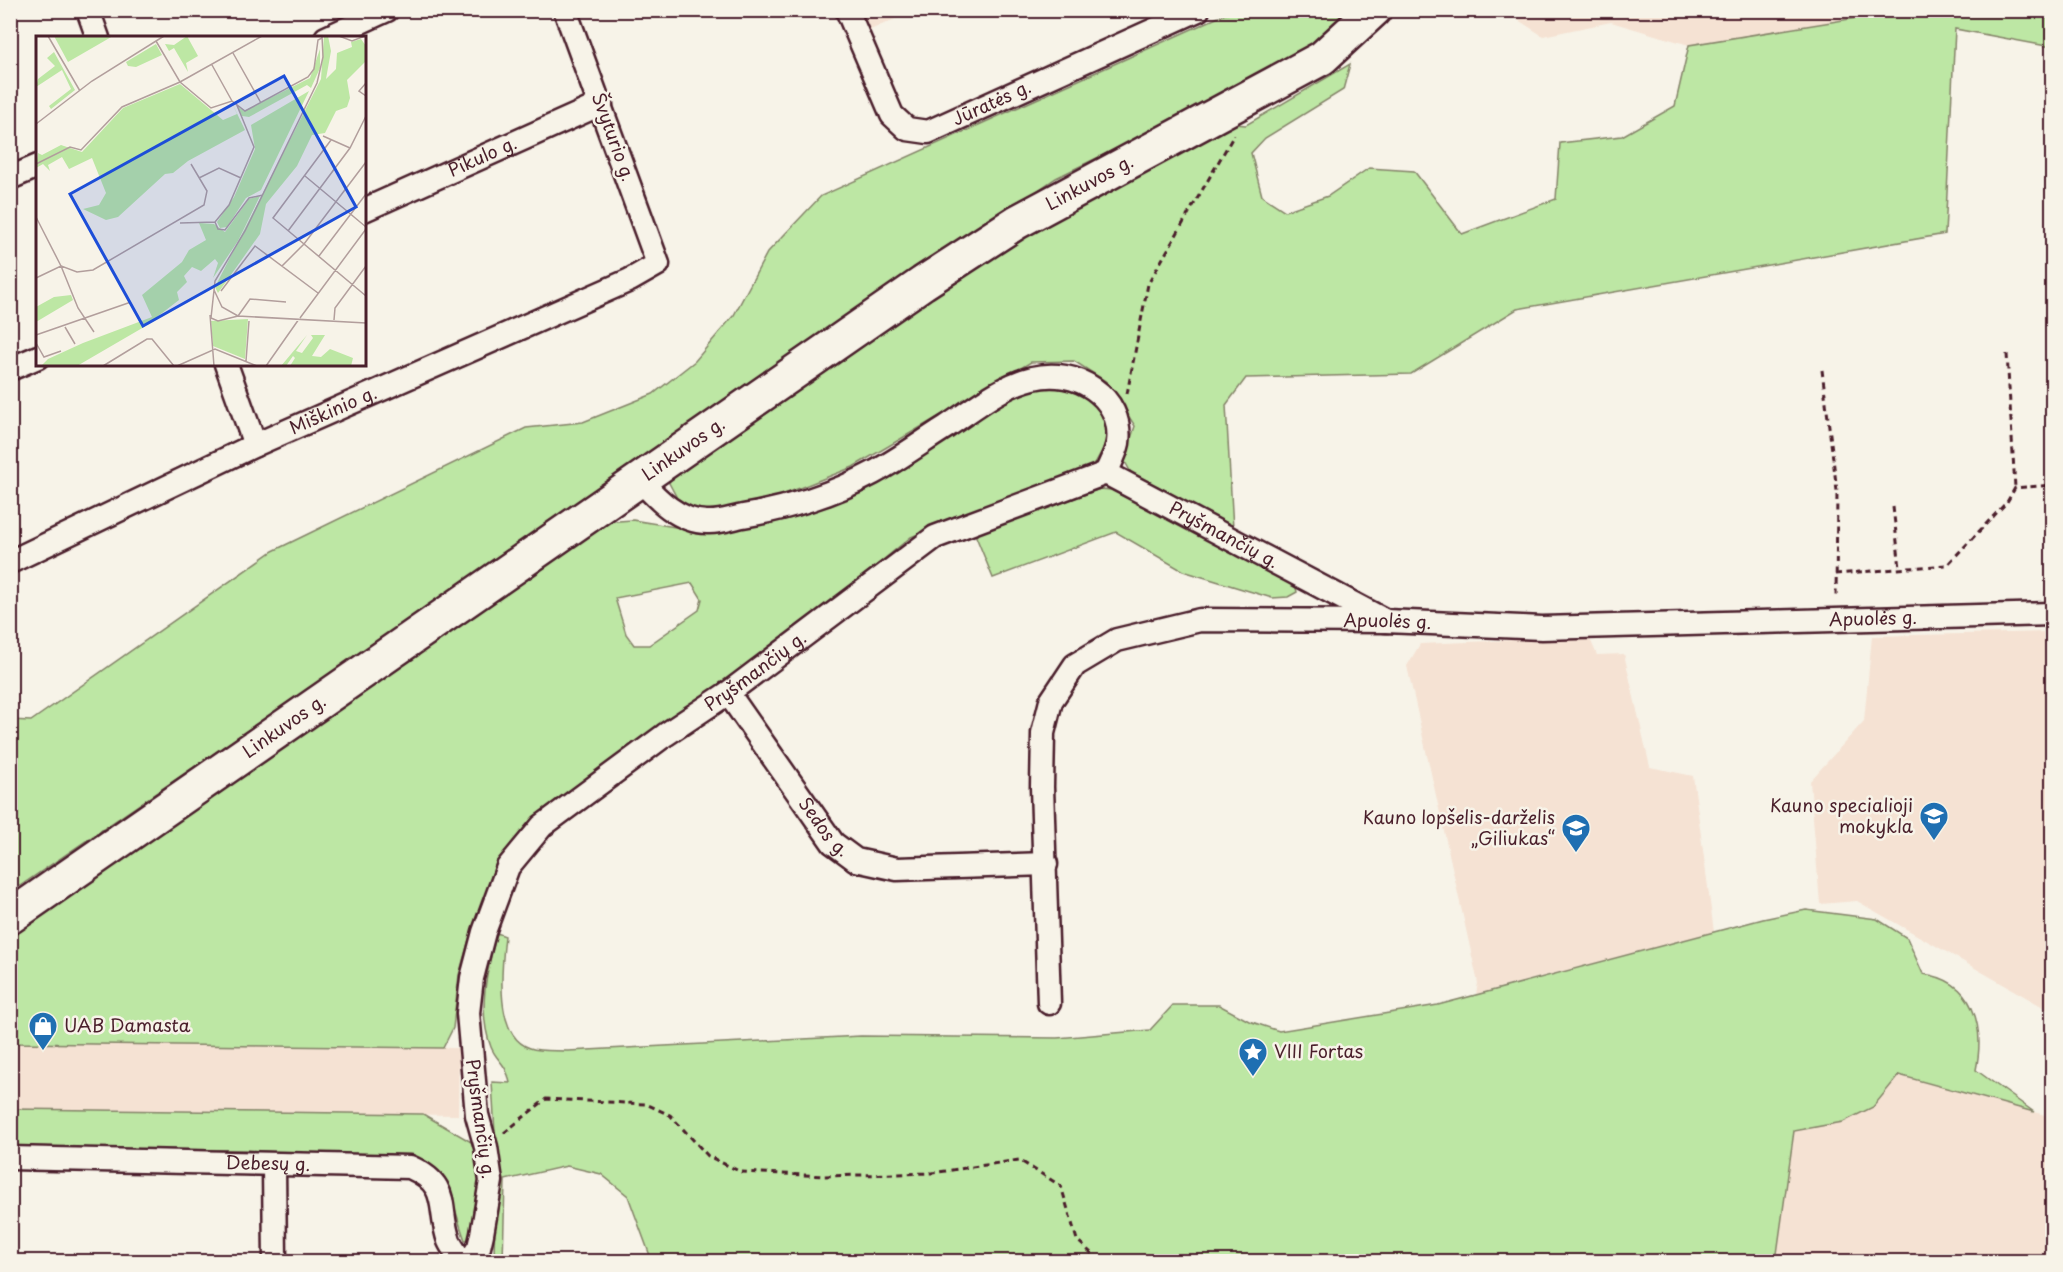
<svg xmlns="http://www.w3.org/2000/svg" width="2063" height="1272" font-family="'Playpen Sans',sans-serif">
	<rect width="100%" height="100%" fill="#f7f3e8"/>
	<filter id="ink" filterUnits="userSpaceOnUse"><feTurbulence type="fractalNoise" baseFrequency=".0167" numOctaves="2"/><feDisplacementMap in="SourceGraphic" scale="12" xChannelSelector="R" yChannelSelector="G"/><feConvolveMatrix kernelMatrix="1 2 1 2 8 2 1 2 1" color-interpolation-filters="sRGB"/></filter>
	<g filter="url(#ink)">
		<g fill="#f5e2d3">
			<path d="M860 11H913L868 31Z"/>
			<path d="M1504 11H1899L1689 45 1611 22 1543 36Z"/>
			<path d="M2052 632V1012L1857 901 1820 904 1810 781 1864 721 1872 636Z"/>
			<path d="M1541 639H1590L1597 655 1624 654 1650 767 1693 776 1714 932 1476 994 1478 983 1407 666 1420 644Z"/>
			<path d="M11 1043 459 1048 458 1115 11 1109Z"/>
			<path d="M1899 1075 2052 1117V1261L1776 1262 1794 1131 1843 1122Z"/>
		</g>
		<g fill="#bde7a4" stroke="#848368" stroke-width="1.5" fill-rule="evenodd">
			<path d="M1232 11H1353L1336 31 1285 66 1056 178 11 892 10 720 31 721 273 551 526 428 583 422 653 394 695 361 734 315 767 253 821 196Z"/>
			<path d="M1899 11H2052V47L1955 29 1945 234 1517 309 1411 374 1246 378 1226 405 1233 529 1134 478 1124 460 1135 426 1107 382 1074 361 1031 362 853 467 759 504 713 514 693 508 677 498 669 483 676 467 1016 235 1234 124 1246 125 1350 64 1343 90 1265 138 1251 153 1262 196 1285 211 1328 196 1369 168 1414 171 1462 234 1556 199 1560 143 1622 136 1675 106 1689 45Z"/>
			<path d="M1036 384C1074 388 1090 391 1109 426L1103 449 1094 465 911 537 861 578 679 715 509 851 487 891 470 936 459 975 453 1028 443 1048 11 1043V931L604 522 633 520 675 527 733 529 854 491ZM692 583 702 599 699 610 649 645H634L626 634 615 598Z"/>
			<path d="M1100 489 1111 490 1294 580 1297 592 1288 597 1272 598 1183 571 1116 532 993 578 975 534Z"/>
			<path d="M1806 910 1877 919 1907 938 1923 974C1974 980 1985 1027 1976 1070L2034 1112 1899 1075 1873 1107 1843 1122 1794 1131 1776 1261H652L628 1196 601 1174 567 1166 505 1180 503 1261H494L496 1151 492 1082 510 1083C506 1062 497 1062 491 1047 477 1011 487 969 497 933L505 936C502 965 493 1036 530 1048 541 1052 556 1050 568 1051L861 1036 1057 1038 1150 1030 1173 1005H1219L1249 1021 1279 1031 1438 1005 1763 919Z"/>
			<path d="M11 1109 423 1114 473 1143 481 1177 473 1234 470 1240H465C449 1198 457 1181 410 1161L249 1150 11 1148Z"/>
		</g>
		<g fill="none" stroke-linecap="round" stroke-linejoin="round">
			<g stroke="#4a1f2b" stroke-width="27">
				<g id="street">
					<path d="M88 10 98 38"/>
					<path id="s1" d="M847 10 892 115 907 129 928 132 1198 10"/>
					<path d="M326 38 387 10"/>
					<path d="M10 178 38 166"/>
					<path id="s2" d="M364 210 601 104"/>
					<path d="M226 364 255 445"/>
					<path d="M10 369 38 357"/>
					<path d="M640 480C657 499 679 522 707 522 719 523 732 518 743 516 786 509 834 494 873 473 898 460 922 442 946 427 972 410 1002 385 1033 378 1075 367 1124 396 1118 443 1116 453 1110 464 1106 473"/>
					<path id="s3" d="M10 562 255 445 630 280 658 264 565 10"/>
					<path id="s4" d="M728 693 833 843 856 860 897 869 1046 864"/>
					<path id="s5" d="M1049 1003 1042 787 1043 733 1051 701 1075 665 1117 640 1200 620 1386 621 1542 628 2052 614"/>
					<path id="s6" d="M10 1158 410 1167C452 1186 437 1207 449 1241 452 1248 458 1255 462 1262"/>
					<path d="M274 1166 275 1262"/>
					<path id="s7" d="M469 1262 479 1247 482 1234 491 1181 486 1147 477 1115 468 1013 472 978 484 932 508 867 542 826 665 735 728 693 935 537 1106 473 1386 621"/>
				</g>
			</g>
			<g stroke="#4a1f2b" stroke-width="38">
				<g id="primary">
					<path id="s8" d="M10 917 923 283 1017 222 1322 58 1374 10"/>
				</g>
			</g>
			<g stroke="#4a1f2b" stroke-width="3" stroke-dasharray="6 4.5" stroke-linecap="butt">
				<path d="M2007 354 2015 488"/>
				<path d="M1822 370 1837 491 1836 600"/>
				<path d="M1127 394 1148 284 1234 135"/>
				<path d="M1893 507 1900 568"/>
				<path d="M1835 574 1947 565 2007 502 2015 488 2052 485"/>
				<path d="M504 1133 546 1099 646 1104 670 1115 708 1156 741 1172 824 1176 932 1173 1019 1160 1061 1186 1077 1240 1101 1262"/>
			</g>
			<use href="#street" stroke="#f7f3e8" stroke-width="22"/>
			<use href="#primary" stroke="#f7f3e8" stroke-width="33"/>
		</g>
	</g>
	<defs>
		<g id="school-pin" transform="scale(1.5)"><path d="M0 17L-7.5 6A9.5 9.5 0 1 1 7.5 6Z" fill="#1f6fb2" stroke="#f7f3e8"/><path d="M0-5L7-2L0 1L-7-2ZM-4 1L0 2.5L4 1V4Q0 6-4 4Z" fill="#fff"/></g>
		<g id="shop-pin" transform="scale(1.5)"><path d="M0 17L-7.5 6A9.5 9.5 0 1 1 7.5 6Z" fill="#1f6fb2" stroke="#f7f3e8"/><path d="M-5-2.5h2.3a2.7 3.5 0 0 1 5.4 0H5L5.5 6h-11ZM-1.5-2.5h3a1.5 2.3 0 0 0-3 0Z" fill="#fff"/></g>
		<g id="sight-pin" transform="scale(1.5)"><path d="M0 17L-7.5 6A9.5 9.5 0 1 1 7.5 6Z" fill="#1f6fb2" stroke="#f7f3e8"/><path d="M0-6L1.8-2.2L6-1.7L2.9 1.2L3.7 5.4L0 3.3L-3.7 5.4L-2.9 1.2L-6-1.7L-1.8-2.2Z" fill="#fff"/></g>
	</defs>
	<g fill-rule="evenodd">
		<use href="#school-pin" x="1934" y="816"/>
		<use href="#school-pin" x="1576" y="828"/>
		<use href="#shop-pin" x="43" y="1026"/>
		<use href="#sight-pin" x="1253" y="1052"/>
	</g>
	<g text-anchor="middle" stroke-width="5" stroke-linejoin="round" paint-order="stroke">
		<g font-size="18" fill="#4a1f2b" stroke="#f7f3e8">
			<text dy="6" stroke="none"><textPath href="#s1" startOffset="226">Jūratės g.</textPath></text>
			<text transform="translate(613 137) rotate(70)" y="6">Švyturio g.</text>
			<text dy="6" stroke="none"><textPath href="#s2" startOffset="130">Pikulo g.</textPath></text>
			<text dy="6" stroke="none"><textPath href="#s8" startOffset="1306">Linkuvos g.</textPath></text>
			<text dy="6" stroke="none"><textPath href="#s3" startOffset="357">Miškinio g.</textPath></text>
			<text dy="6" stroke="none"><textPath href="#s8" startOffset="820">Linkuvos g.</textPath></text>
			<text dy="6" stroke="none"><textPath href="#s7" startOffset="1264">Pryšmančių g.</textPath></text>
			<text dy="6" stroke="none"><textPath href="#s5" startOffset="1154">Apuolės g.</textPath></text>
			<text dy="6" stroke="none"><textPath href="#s5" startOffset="668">Apuolės g.</textPath></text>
			<text dy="6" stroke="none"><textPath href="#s7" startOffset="724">Pryšmančių g.</textPath></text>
			<text dy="6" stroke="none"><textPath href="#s8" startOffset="334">Linkuvos g.</textPath></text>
			<text dy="6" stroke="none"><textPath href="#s4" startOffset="165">Sedos g.</textPath></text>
			<text transform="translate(480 1119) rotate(82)" y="6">Pryšmančių g.</text>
			<text dy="6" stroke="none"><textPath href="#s6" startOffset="258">Debesų g.</textPath></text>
		</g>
		<g font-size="18" fill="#4a1f2b" stroke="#f7f3e8" text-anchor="end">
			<text x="1913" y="812">Kauno specialioji<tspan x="1913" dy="21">mokykla</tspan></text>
			<text x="1555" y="824">Kauno lopšelis-darželis<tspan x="1555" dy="21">„Giliukas“</tspan></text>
			<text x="64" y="1032" text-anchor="start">UAB Damasta</text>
			<text x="1274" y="1058" text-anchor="start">VIII Fortas</text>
		</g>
	</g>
	<g transform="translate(36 36)">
		<rect width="330" height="330" fill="#f7f3e8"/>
		<path d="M18 0H77L32 26ZM151 0 162 20 150 27 152 36 138 12 133 15 129 8 138 9ZM288 0H292L295 15 290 43 300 33 301 17 316 11 315 6 325 3 330 10V25L311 44 314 62 311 71 300 75 289 97 276 99 261 130 230 168 224 198 182 257 179 251 285 43ZM120 8 126 19 100 31 92 30 90 26ZM284 13V32L275 52 271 49 213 81 206 80 201 70 208 75 274 42ZM18 16 39 54 15 73 13 70 35 53 26 34 0 51 2 43 19 30 11 22ZM144 48 187 84 201 78 196 67 209 94 152 125 137 137 129 138 82 181 70 184 47 173 63 169 70 157 56 122 33 133 26 121 12 129 14 135 7 128 0 132 2 117 6 119 25 109 46 116 87 72ZM273 55 225 154 210 162 191 191 184 192 181 186 198 161 219 113 215 89ZM224 160 202 205 177 242 182 227 179 223 165 235 156 231 148 240 151 246 141 256 143 264 108 291 41 330H5L12 323 47 307 116 281 106 259 146 226 153 214 170 204 163 187 178 188 189 196 213 163ZM35 259 37 264 0 286V271L18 261ZM212 283 209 323 177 310 175 285ZM271 299 260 315 266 317 277 302 275 299H289L276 320 285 321 294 313 317 322 315 330H254L259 322 257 320 250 330H245Z" fill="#bde7a4"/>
		<path fill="none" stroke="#b29e9c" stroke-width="1.5" d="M12 0 44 55M303 0 316 5 329 0M120 5 144 46 175 72 196 65 209 75 272 41 278 33 282 4 286 2M197 17 225 67M176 29 196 65M330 47 323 55 330 60M0 88 56 45 128 0M287 100 314 112M295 104 237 182 330 260M0 128 34 111 45 114 86 71 144 46 226 0M269 140 330 191M163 142 183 132 205 142M0 181 25 230 41 236 57 234 168 169 171 155 155 128M179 186 182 193 189 194 213 162 227 159M144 187 179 186 193 169 218 111 200 67M252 195 314 112 330 80M283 220 330 158M246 230 268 208 330 126M0 242 25 230 42 272 58 296M178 254 186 271 202 280 330 287M185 255 219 210 282 257M174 279 178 330M202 280 214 263 250 266M202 280 182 285 175 282 179 245 209 195 281 47 287 21 286 0M264 282 330 193M298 284 299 272 330 230M29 291 39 308M0 299 95 266M0 307 8 321 25 315M210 325 213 285M67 330 111 303H116L138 330M141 330 179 313 221 330M230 330 263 283"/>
		<path fill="#1d4ed8" fill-opacity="0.15" stroke="#1d4ed8" stroke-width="3" d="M248 40 320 171 107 290 34 158Z"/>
		<rect width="330" height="330" fill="none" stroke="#4a1f2b" stroke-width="3"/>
	</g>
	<rect width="2063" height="1272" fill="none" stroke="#f7f3e8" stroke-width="36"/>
	<rect x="18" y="18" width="2027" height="1236" fill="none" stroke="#4a1f2b" stroke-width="2" filter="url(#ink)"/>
</svg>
